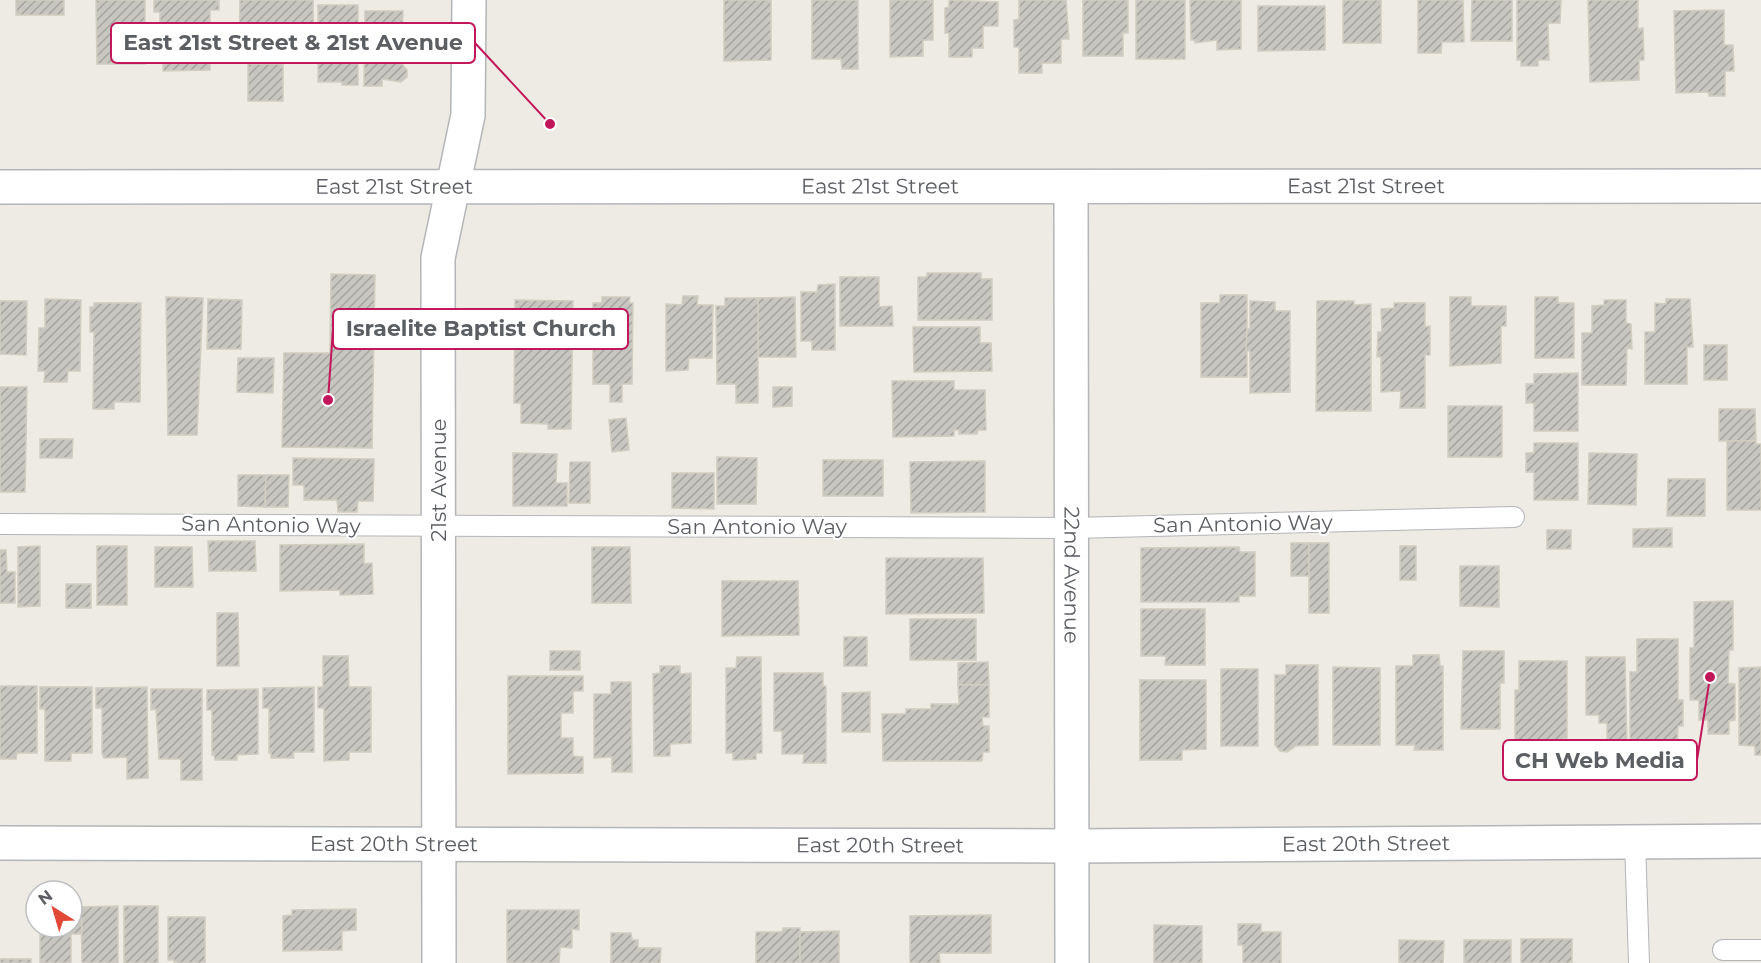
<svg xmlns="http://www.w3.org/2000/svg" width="1761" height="963" font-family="Montserrat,sans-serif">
	<defs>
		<pattern id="building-hatch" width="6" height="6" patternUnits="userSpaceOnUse" patternTransform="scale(1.5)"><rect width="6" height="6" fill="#c8c6c0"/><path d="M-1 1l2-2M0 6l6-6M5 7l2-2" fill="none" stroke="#a5a4a0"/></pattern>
	</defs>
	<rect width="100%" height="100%" fill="#edebe3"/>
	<g fill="url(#building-hatch)" stroke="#d1cdc1" stroke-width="1.5">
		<rect x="16" y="0" width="48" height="15"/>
		<path d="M96 0H145V64H97Z"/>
		<path d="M154 0H219V10H210V28H216L215 41H210V70L163 71V55H156V30H160V12H154Z"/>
		<path d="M240 0H313L314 49H239Z"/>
		<path d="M724 0H771V60L724 61Z"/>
		<path d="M812 0H858V69H842L841 59H812Z"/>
		<path d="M890 0H933V40H923V56L890 57Z"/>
		<path d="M949 0 998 2V26H983V48H972V57H949V33H945V8L949 7Z"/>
		<path d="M1019 0H1066L1069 39H1061V63H1042V73H1019V47H1014V20L1019 19Z"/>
		<path d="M1083 0H1128V33H1123V56H1083Z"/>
		<rect x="1136" y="0" width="49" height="59"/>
		<path d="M1190 0H1241V49L1217 50V40L1195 43V40H1191Z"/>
		<rect x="1343" y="0" width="38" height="43"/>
		<path d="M1418 0H1463L1464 42H1442L1441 53H1418Z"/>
		<path d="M1472 0H1512V41H1471Z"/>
		<path d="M1517 0H1561L1560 23H1548L1549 60H1538V66H1521V60H1517Z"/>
		<path d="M1588 0H1638V29L1643 28 1644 60H1639V80L1590 82Z"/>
		<path d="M318 5H358V85H342V82H318Z"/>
		<path d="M1258 6H1325V50L1258 51Z"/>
		<path d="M1724 10V45H1733L1734 71H1725V96H1709L1708 92 1676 93 1674 11Z"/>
		<path d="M365 11H403L402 36H407V62L402 64 407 70V77L401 82 382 79V86H364Z"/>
		<rect x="248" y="64" width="35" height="37"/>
		<path d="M927 273H981V279H992V320H918V277H927Z"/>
		<path d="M331 274 375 275 372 448 282 447 284 353H330Z"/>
		<path d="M840 277H879V307L892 306 893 326H840Z"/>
		<path d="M835 284V350H812V341H801V292H817L818 285Z"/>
		<path d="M1220 295H1247V377H1201V303H1220Z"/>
		<path d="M683 296H698L697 305H713L712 358H689L688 370 666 371V304L682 305Z"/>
		<path d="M166 297 203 298 197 435H168Z"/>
		<path d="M602 297H630L629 303H633L632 384H622V402H610V384H593V303H602Z"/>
		<path d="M795 297 796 357H758V298Z"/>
		<path d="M1450 297H1471V306H1506V326H1501V363L1450 366Z"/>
		<path d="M1535 297H1558V303H1574V358H1535Z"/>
		<path d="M725 298H758V403H736V384H717L716 306H725Z"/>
		<path d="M45 299 81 300 80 371H68L67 382H44L45 371H38L39 328H45Z"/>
		<path d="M208 299 242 300 241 349H207Z"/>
		<path d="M1666 299H1690L1693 347H1687V384H1645V332H1655V303L1666 304Z"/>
		<path d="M515 300 573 301 571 429H548V424L521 423V403H514Z"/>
		<path d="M1604 300H1626V323L1631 324 1632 349 1627 348 1626 385H1582V333H1592V306L1604 305Z"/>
		<path d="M0 301H27L26 355 0 354Z"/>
		<path d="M1250 301 1275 302V311H1290V392L1250 393V351H1246L1247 329H1250Z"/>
		<path d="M1317 301H1354V305L1371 304V411H1316Z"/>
		<path d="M94 303H141L140 402H114V409H93L94 332H90V307H94Z"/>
		<path d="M1394 303H1425V327L1430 326V355H1425V408H1400L1401 391 1381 392V357H1377L1378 332H1382L1381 309 1394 308Z"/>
		<path d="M913 327H980V343H991L992 371 914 372Z"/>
		<rect x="1704" y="345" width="23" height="35"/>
		<path d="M238 358H274L273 393 237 392Z"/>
		<path d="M1578 373V431H1534V403H1526V384H1534V374Z"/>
		<path d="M892 381H954V390H985L986 430H978L977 434H959V430H954V436L893 437Z"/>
		<path d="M0 387H27L25 492H0Z"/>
		<path d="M773 387H792V406L773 407Z"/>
		<rect x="1448" y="406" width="54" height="51"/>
		<path d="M1719 409H1755L1756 441H1719Z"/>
		<path d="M626 418 629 450 612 452 609 420Z"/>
		<path d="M40 439H73L72 458H40Z"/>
		<path d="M1727 441H1756V444H1761V510H1727Z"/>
		<path d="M1534 443H1578V500H1534V472H1526V453H1534Z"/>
		<path d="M513 453 557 454 556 483H567V506H513Z"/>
		<path d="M1589 453 1637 454 1636 505 1588 504Z"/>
		<path d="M717 457 757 458 756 504H717Z"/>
		<path d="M293 458 374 459 373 501H358L357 512H338L337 500H304V485H293Z"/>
		<rect x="823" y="460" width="60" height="36"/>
		<path d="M985 461V512L911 513 910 462Z"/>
		<path d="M570 462H590V503H569Z"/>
		<path d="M672 473H714V509L672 508Z"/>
		<path d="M238 475H266L265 507 238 506Z"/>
		<path d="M266 475H289L288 507H265Z"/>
		<path d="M1668 479H1705V516H1667Z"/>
		<path d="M1672 528V547H1633V529Z"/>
		<rect x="1547" y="530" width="24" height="19"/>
		<path d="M208 541H255L256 571H209Z"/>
		<rect x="1291" y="543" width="18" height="33"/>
		<rect x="1309" y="543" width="20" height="70"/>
		<path d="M364 544V564L372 563 373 594 340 595V590L280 591V545Z"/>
		<path d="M40 546V606L18 607V547Z"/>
		<rect x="97" y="546" width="30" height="59"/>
		<rect x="1400" y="546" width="16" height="34"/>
		<path d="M155 547H192L193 587H155Z"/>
		<path d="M592 547H630L631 603H592Z"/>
		<path d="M1239 547 1240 552H1255V596H1239V602H1141V548Z"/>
		<path d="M0 550H6L7 572H15V603H0Z"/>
		<path d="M886 558H983L984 613 886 614Z"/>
		<path d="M1460 566H1499V607L1460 606Z"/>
		<path d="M722 581H798L799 635 722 636Z"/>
		<rect x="66" y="584" width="25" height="24"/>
		<path d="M1733 601V650H1729L1728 683 1735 684V720L1729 721V734H1708V720H1699V700H1690V648H1694V602Z"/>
		<path d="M1141 609H1205V665H1165L1166 656H1141Z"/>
		<path d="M217 613H238L239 666H217Z"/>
		<rect x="910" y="619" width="66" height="41"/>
		<rect x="844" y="637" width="23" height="29"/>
		<path d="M1637 639H1678V700H1683V726H1678L1677 754H1656V747H1630V672H1637Z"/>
		<rect x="550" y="651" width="30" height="19"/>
		<path d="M1463 651H1504V683H1500V729H1461Z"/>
		<path d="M1413 655H1439L1440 666H1443V750H1414L1415 745H1396V666H1413Z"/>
		<path d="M323 656H348L349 687H371V752H349V760L324 761V708H318V687H323Z"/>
		<path d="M737 657H761L762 753H756V759L733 760V753H726V668H736Z"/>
		<path d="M1586 657H1625L1627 748H1607V723H1599V715H1586Z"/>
		<path d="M1519 661H1567V738L1563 739V758H1515V690H1519Z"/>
		<path d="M988 662 989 685H958V663Z"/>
		<path d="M1286 665H1318V745L1296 746 1287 752 1280 751 1275 745V675H1286Z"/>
		<path d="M660 666H680V674L691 673V743L670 744V756H654L653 674 660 673Z"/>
		<path d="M1333 667 1380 668V745H1333Z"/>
		<path d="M1761 667V755H1755V746L1739 745V668Z"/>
		<rect x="1221" y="669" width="37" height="77"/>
		<path d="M774 673H823V686H826V763H803L804 754H782V731H774Z"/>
		<path d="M508 676H583V691H573V713H561V738H573V756L583 757V773L508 774Z"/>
		<path d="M1140 680H1206V749L1182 750V760H1140Z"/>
		<path d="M611 682H631L632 772H612V757L594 758V694H611Z"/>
		<path d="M958 685H989V717H982L983 726H989V752H983L982 761H883L882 714H906V709H931V704H959Z"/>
		<path d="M0 686H37V753H17L16 759H0Z"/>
		<path d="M40 687H92V753H71V761H45V709H40Z"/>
		<path d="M147 687 148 778 127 779V757L104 758 102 753V708H96V688Z"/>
		<path d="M314 687V752H293L294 758H271V753H269V708H263V688Z"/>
		<path d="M151 689H202V780H181V759H159L156 709 151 710Z"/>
		<path d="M258 689V754L237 755V760H215L214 755H212V710H207V690Z"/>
		<path d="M870 692V732H842V693Z"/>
		<path d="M118 906V963H82L81 907Z"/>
		<rect x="124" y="906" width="34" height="57"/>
		<path d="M72 907H81L82 934H71V963H40V927H72Z"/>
		<path d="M356 909V930L342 931V950L283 951V916L292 915V910Z"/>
		<path d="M507 910H579V930L572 929V948L560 947 559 963H507Z"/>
		<path d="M991 915V953H939L940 963H910V916Z"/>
		<path d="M168 917H205V963H174V960H168Z"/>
		<path d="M1238 924H1261V932H1281V963H1243V945H1238Z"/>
		<path d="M1154 925 1202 926V963H1154Z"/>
		<path d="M783 928H800V963H756V932H782Z"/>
		<path d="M839 931V963H800V932Z"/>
		<path d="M611 933H631L632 940H638V948H661L660 963H611Z"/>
		<rect x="1521" y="939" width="51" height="24"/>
		<path d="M1399 940 1444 941 1443 963H1399Z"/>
		<rect x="1464" y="940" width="47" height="23"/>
		<rect x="0" y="959" width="31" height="4"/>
	</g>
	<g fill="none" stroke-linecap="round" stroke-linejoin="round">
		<g stroke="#b3b5b9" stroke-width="22">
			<g id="service">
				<path d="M0 524 1073 528 1514 517"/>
				<path d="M1635 841 1639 963"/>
				<path d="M1723 950H1761"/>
			</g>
		</g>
		<g stroke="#b3b5b9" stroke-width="36">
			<g id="minor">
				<path id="s1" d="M1071 187 1072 963"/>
				<path d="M439 963 438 258 468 115 469 0"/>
			</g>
		</g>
		<g stroke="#b3b5b9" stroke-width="36">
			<g id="tertiary">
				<path id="s2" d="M0 187 1761 186"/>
				<path id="s3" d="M0 843 1074 846 1761 841"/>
			</g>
		</g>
		<use href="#service" stroke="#fff" stroke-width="20"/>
		<use href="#minor" stroke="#fff" stroke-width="33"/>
		<use href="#tertiary" stroke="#fff" stroke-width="33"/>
	</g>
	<g text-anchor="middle" stroke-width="4.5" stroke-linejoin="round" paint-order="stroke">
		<g font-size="21" fill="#5b5e63" stroke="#fff">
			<text dy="7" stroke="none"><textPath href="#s2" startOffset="880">East 21st Street</textPath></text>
			<text dy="7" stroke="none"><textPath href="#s2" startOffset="394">East 21st Street</textPath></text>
			<text dy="7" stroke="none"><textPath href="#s2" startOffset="1366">East 21st Street</textPath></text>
			<text transform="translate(439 480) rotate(-90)" y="7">21st Avenue</text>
			<text transform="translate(1243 524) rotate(-1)" y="7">San Antonio Way</text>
			<text transform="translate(271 525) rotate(1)" y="7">San Antonio Way</text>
			<text x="757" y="534">San Antonio Way</text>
			<text dy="7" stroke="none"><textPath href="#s1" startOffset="388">22nd Avenue</textPath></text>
			<text dy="7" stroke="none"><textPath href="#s3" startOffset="1366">East 20th Street</textPath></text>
			<text dy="7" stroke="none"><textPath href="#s3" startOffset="394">East 20th Street</textPath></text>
			<text dy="7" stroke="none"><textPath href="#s3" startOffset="880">East 20th Street</textPath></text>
		</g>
	</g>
	<path fill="none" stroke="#c2185b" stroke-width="2" d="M550 124L475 43M328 400L333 329M1710 677L1697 760"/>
	<g fill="#c2185b" stroke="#fff" stroke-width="2">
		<circle cx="550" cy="124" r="6"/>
		<circle cx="328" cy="400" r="6"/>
		<circle cx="1710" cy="677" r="6"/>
	</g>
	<g fill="#fff" stroke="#c2185b" stroke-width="2">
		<rect x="111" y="23" width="364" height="40" rx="6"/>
		<rect x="333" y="309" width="295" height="40" rx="6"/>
		<rect x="1503" y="740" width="194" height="40" rx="6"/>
	</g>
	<g font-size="22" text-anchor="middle" font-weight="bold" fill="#5b5e63">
		<text x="293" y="50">East 21st Street &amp; 21st Avenue</text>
		<text x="481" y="336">Israelite Baptist Church</text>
		<text x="1600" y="768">CH Web Media</text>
	</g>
	<g transform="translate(54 909) rotate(323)"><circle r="28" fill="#ffffff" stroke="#bdbfc1" stroke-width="1.5"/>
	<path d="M0-4.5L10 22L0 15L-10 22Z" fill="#e14835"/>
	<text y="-9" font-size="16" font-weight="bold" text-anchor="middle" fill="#5b5e63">N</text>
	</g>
</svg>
